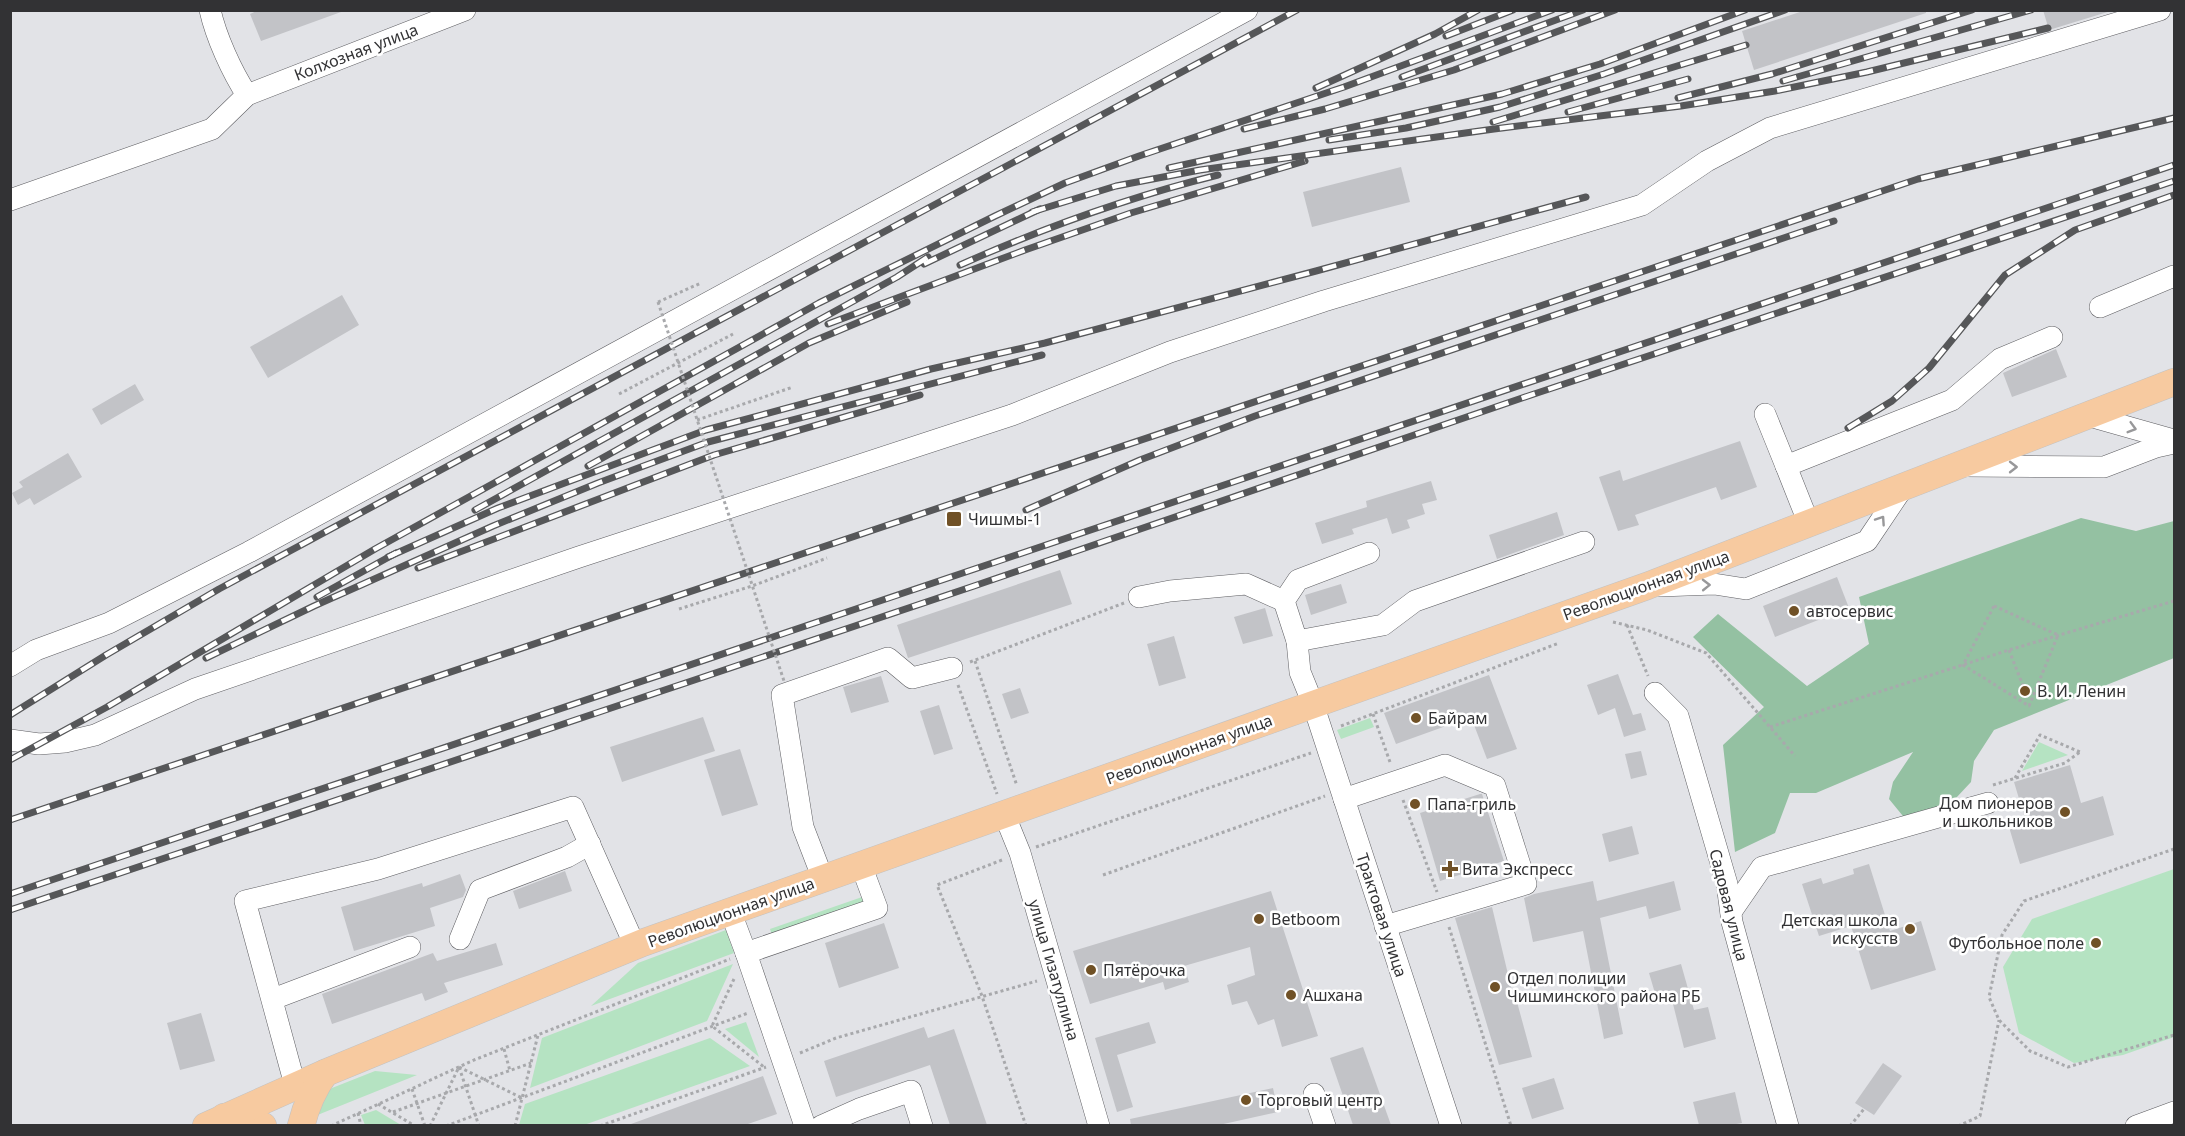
<svg xmlns="http://www.w3.org/2000/svg" width="2185" height="1136" font-family="'Noto Sans',sans-serif">
	<rect width="100%" height="100%" fill="#e2e3e7"/>
	<g fill="#b5e3c2">
		<path d="M1370 718 1374 727 1341 739 1337 730Z"/>
		<path d="M2039 742 2068 755 2022 771Z"/>
		<path d="M2174 869V1037L2123 1055 2074 1063 2019 1033 2003 967 2032 919Z"/>
		<path d="M865 896 868 905 773 938 770 929Z"/>
		<path d="M726 930 734 953 591 1006 638 963Z"/>
		<path d="M733 964 707 1021 530 1088 542 1038Z"/>
		<path d="M746 1022 759 1057 725 1029Z"/>
		<path d="M710 1038 750 1066 584 1125H519L525 1104Z"/>
		<path d="M375 1071 417 1075 315 1116 318 1101 332 1088Z"/>
		<path d="M376 1110 401 1125H365L361 1115Z"/>
	</g>
	<path fill="#94c1a2" d="M2081 518 2136 531 2174 521V658L1994 730 1974 761 1971 782 1956 798 1934 814 1907 821 1889 799 1893 782 1913 752 1816 793H1790L1775 833 1735 852 1723 745 1764 707 1693 637 1718 614 1807 686 1869 644 1859 597Z"/>
	<g fill="#c2c3c7">
		<path d="M259 10H341V12L261 41 250 14Z"/>
		<path d="M1806 10H1926V13L1754 70 1742 31Z"/>
		<path d="M2043 10H2114L2049 30Z"/>
		<path d="M1401 167 1410 202 1312 227 1303 192Z"/>
		<path d="M342 295 359 325 268 378 250 347Z"/>
		<path d="M2056 349 2067 377 2012 397 2003 373Z"/>
		<path d="M135 384 144 400 101 425 92 409Z"/>
		<path d="M1740 441 1757 487 1721 500 1716 487 1635 515 1639 525 1618 531 1599 477 1620 470 1623 481Z"/>
		<path d="M68 453 82 477 34 505 30 498 18 505 12 493 23 487 19 482Z"/>
		<path d="M1431 481 1437 500 1422 504 1425 514 1407 520 1410 528 1392 534 1387 518 1352 529 1354 534 1322 544 1315 523 1367 507 1366 501Z"/>
		<path d="M1557 512 1564 535 1497 559 1489 535Z"/>
		<path d="M1060 570 1072 604 908 658 897 625Z"/>
		<path d="M1837 577 1849 608 1775 637 1763 606Z"/>
		<path d="M1341 584 1347 603 1311 615 1305 595Z"/>
		<path d="M1265 608 1273 636 1243 644 1234 617Z"/>
		<path d="M1174 636 1186 678 1159 686 1147 644Z"/>
		<path d="M1618 674 1633 715 1641 713 1646 730 1624 737 1615 708 1598 715 1587 685Z"/>
		<path d="M1489 675 1517 749 1487 759 1471 717 1396 744 1384 713Z"/>
		<path d="M881 676 889 702 851 713 843 687Z"/>
		<path d="M1020 688 1029 713 1011 719 1002 694Z"/>
		<path d="M939 705 953 749 934 755 920 711Z"/>
		<path d="M703 717 715 751 622 782 610 747Z"/>
		<path d="M740 749 758 805 722 816 704 760Z"/>
		<path d="M1641 751 1647 775 1631 779 1625 754Z"/>
		<path d="M2070 765 2081 803 2103 796 2114 835 2020 864 2009 827 2026 822 2014 782Z"/>
		<path d="M1480 794H1482L1504 861 1440 881 1420 813Z"/>
		<path d="M1632 826 1639 854 1609 862 1602 834Z"/>
		<path d="M1869 864 1890 931 1921 921 1936 970 1871 990 1851 926 1819 936 1802 884 1821 878 1823 884 1854 874 1853 869Z"/>
		<path d="M565 871 572 891 519 909 513 891Z"/>
		<path d="M460 874 466 890 463 897 430 908 435 926 354 951 341 907 422 883 423 887Z"/>
		<path d="M1593 881 1597 901 1674 881 1681 910 1649 919 1646 906 1600 918 1623 1034 1604 1039 1583 931 1533 942 1524 898 1534 894Z"/>
		<path d="M1271 891 1318 1036 1282 1047 1274 1019 1258 1025 1247 1001 1232 1005 1227 985 1255 975 1250 947 1184 966 1189 982 1165 990 1163 982 1090 1004 1073 951Z"/>
		<path d="M1492 907 1512 991H1514L1532 1057 1499 1065 1455 918Z"/>
		<path d="M884 923 899 968 839 988 825 943Z"/>
		<path d="M496 943 503 965 444 983 448 992 425 1001 422 993 332 1024 322 994 433 953 437 961Z"/>
		<path d="M1681 964 1694 1010 1708 1007 1716 1039 1684 1048 1671 996 1657 1000 1649 973Z"/>
		<path d="M201 1013 215 1061 180 1070 167 1023Z"/>
		<path d="M1149 1022 1156 1043 1117 1055 1133 1107 1117 1112 1095 1038Z"/>
		<path d="M924 1027 928 1038 954 1029 987 1125H950L930 1065 836 1097 824 1061Z"/>
		<path d="M1363 1047 1391 1125H1353L1330 1058Z"/>
		<path d="M1883 1063 1902 1076 1874 1115 1855 1103Z"/>
		<path d="M763 1076 777 1114 745 1125H632L631 1124Z"/>
		<path d="M1554 1078 1564 1109 1532 1119 1522 1088Z"/>
		<path d="M1273 1088 1278 1112 1219 1125H1131L1130 1119Z"/>
		<path d="M1735 1092 1742 1123 1731 1125H1699L1693 1102Z"/>
	</g>
	<g fill="none" stroke-linecap="round" stroke-linejoin="round">
		<g stroke="#5e5e62" stroke-width="22">
			<g id="minor">
				<path d="M210 10C216 37 232 72 247 95"/>
				<path d="M10 200 212 129 247 95 465 10"/>
				<path d="M2100 307 2174 276V278"/>
				<path d="M1765 414 1786 466"/>
				<path d="M2089 416 2174 440"/>
				<path d="M1965 466 2104 467 2156 447 2174 443"/>
				<path d="M1809 524 1786 466 1952 400 2000 359 2052 337"/>
				<path d="M1369 553 1298 580 1284 601 1297 641 1300 672 1313 704 1451 1126"/>
				<path d="M1660 586 1714 584 1746 589 1867 541 1904 486"/>
				<path d="M1139 597 1170 591 1246 584 1284 601"/>
				<path d="M1297 641 1383 625 1415 601 1584 542"/>
				<path d="M10 666 36 650 109 623 249 552 1247 10"/>
				<path d="M1655 693 1678 716 1727 884 1732 922 1788 1126"/>
				<path d="M10 740 39 744 65 742 95 735 195 689 579 557 1012 415 1170 352 1324 301 1642 205 1707 161 1770 128 2160 10"/>
				<path d="M1344 799 1445 765 1495 786 1526 884 1385 926"/>
				<path d="M1005 816 1020 853 1099 1126"/>
				<path d="M823 879 803 827 782 695 888 658 912 678 952 668"/>
				<path d="M1731 912 1762 867 1988 803"/>
				<path d="M731 913 746 953 877 908 861 865"/>
				<path d="M460 939 480 890 567 857 590 844"/>
				<path d="M746 953 805 1126"/>
				<path d="M273 999 410 947"/>
				<path d="M295 1085 245 901 378 869 573 807 635 946"/>
				<path d="M1314 1094 1325 1126"/>
				<path d="M821 1126 859 1109 911 1091 922 1126"/>
				<path d="M2136 1126 2174 1112"/>
			</g>
		</g>
		<g stroke="#c2c2c2" stroke-width="28">
			<g id="major">
				<path d="M224 1117 263 1126"/>
				<path d="M206 1126 325 1073 642 943 1647 586 2174 382"/>
				<path d="M301 1126C306 1106 313 1089 325 1073"/>
			</g>
		</g>
		<g stroke="#a8a9ac" stroke-width="3" stroke-dasharray="3 3" stroke-linecap="butt">
			<path d="M658 302 701 283"/>
			<path d="M619 394 733 334"/>
			<path d="M697 420 793 387"/>
			<path d="M1994 606 2058 635 2029 706 1963 665Z"/>
			<path d="M679 609 752 586 827 558"/>
			<path d="M1613 622 1647 630 1706 653 1795 756"/>
			<path d="M1627 625 1648 676"/>
			<path d="M2009 650 2025 691"/>
			<path d="M975 661 1017 786"/>
			<path d="M970 662 1124 603"/>
			<path d="M958 685 997 794"/>
			<path d="M1373 714 1391 765"/>
			<path d="M1341 726 1559 643"/>
			<path d="M1770 727 2009 650 2174 601"/>
			<path d="M2015 778 2040 735 2080 752"/>
			<path d="M1993 785 2065 763 2080 752"/>
			<path d="M1403 800 1437 892"/>
			<path d="M1036 847 1311 753"/>
			<path d="M2174 849 2024 901 2002 935 1989 997 1999 1020 2030 1051 2068 1067 2174 1035"/>
			<path d="M1002 860 937 885 982 996 1026 1126"/>
			<path d="M1103 875 1325 796"/>
			<path d="M1449 927 1511 1126"/>
			<path d="M734 979 712 1026 764 1067"/>
			<path d="M504 1049 510 1071"/>
			<path d="M800 1053 836 1038 1037 981"/>
			<path d="M459 1067 522 1098"/>
			<path d="M412 1089 425 1126"/>
			<path d="M378 1104 415 1126"/>
			<path d="M393 1112 531 1063"/>
			<path d="M358 1113 361 1126"/>
			<path d="M331 1126 474 1060 730 959"/>
			<path d="M430 1126 459 1067 479 1126"/>
			<path d="M446 1126 748 1013"/>
			<path d="M515 1126 538 1035"/>
			<path d="M600 1126 766 1067"/>
			<path d="M1850 1126 1864 1109"/>
			<path d="M1958 1126 1980 1116 1999 1020"/>
		</g>
		<use href="#minor" stroke="#fff" stroke-width="21"/>
		<use href="#major" stroke="#f7caa0" stroke-width="27"/>
		<g stroke="#565759" stroke-width="7">
			<g id="rail">
				<path d="M1446 36 1513 10"/>
				<path d="M1402 77 1583 10"/>
				<path d="M1783 81 2031 10"/>
				<path d="M1316 88 1435 34 1478 10"/>
				<path d="M1678 98 1772 74 1972 10"/>
				<path d="M1568 112 1688 79"/>
				<path d="M1493 122 1746 45"/>
				<path d="M1244 129 1325 109 1454 70 1615 10"/>
				<path d="M1329 140 1406 128 1500 107 1604 74 1785 10"/>
				<path d="M1169 168 1502 94 1600 64 1745 10"/>
				<path d="M1032 212 1116 186 1200 170 1494 129 1681 106 1775 91 1867 72 2048 28"/>
				<path d="M924 264 1040 209"/>
				<path d="M960 265C1043 228 1129 197 1218 175"/>
				<path d="M828 324 1025 250 1131 213 1305 161"/>
				<path d="M1848 428 1892 401 1929 368 2005 275 2075 230 2174 195"/>
				<path d="M588 466 809 343 907 302"/>
				<path d="M475 510 897 277 928 257"/>
				<path d="M1026 510 1140 460 1255 416 1834 221"/>
				<path d="M388 557 498 508 706 430 931 369 1045 343 1316 271 1586 197"/>
				<path d="M418 568 714 455 920 395"/>
				<path d="M317 597 396 553"/>
				<path d="M206 658 314 606 493 526 598 483 708 442 1042 355"/>
				<path d="M10 715 106 655 219 589 1297 10"/>
				<path d="M10 760 107 707 375 549 819 303 995 216 1065 183 1139 156 1344 87 1552 10"/>
				<path d="M10 820 1918 179 2174 118"/>
				<path d="M10 894 2174 165"/>
				<path d="M10 910 974 586 1525 397 2174 181"/>
			</g>
		</g>
		<use href="#rail" stroke="#fff" stroke-width="4.5" stroke-dasharray="14" stroke-linecap="butt"/>
		<path stroke="#a8a9ac" stroke-width="3" stroke-dasharray="3 3" stroke-linecap="butt" d="M658 302 784 681"/>
	</g>
	<defs><path id="oneway-chevron" d="M-2-3.5L2.5 0L-2 3.5" fill="none" stroke-width="1.6" stroke-linecap="round" stroke-linejoin="round" transform="scale(1.5)"/></defs>
	<g stroke="#98989a">
		<use href="#oneway-chevron" transform="translate(2132 428) rotate(16)"/>
		<use href="#oneway-chevron" transform="translate(2013 467)"/>
		<use href="#oneway-chevron" transform="translate(1881 520) rotate(-56)"/>
		<use href="#oneway-chevron" transform="translate(1706 585) rotate(-1)"/>
	</g>
	<g fill="#705126" stroke="#fff" stroke-width="2">
		<rect x="946" y="511" width="16" height="16" rx="3"/>
		<circle cx="1794" cy="611" r="6"/>
		<circle cx="2025" cy="691" r="6"/>
		<circle cx="1416" cy="718" r="6"/>
		<circle cx="1415" cy="804" r="6"/>
		<circle cx="2065" cy="812" r="6"/>
		<path d="M1447 860h6v6h6v6h-6v6h-6v-6h-6v-6h6z"/>
		<circle cx="1259" cy="919" r="6"/>
		<circle cx="1910" cy="929" r="6"/>
		<circle cx="2096" cy="943" r="6"/>
		<circle cx="1091" cy="970" r="6"/>
		<circle cx="1495" cy="987" r="6"/>
		<circle cx="1291" cy="995" r="6"/>
		<circle cx="1246" cy="1100" r="6"/>
	</g>
	<g text-anchor="middle" stroke-width="5" stroke-linejoin="round" paint-order="stroke">
		<g font-size="16" fill="#323234" stroke="#fff">
			<text transform="translate(356 52) rotate(-21)" y="6">Колхозная улица</text>
			<text transform="translate(1646 585) rotate(-20)" y="6">Революционная улица</text>
			<text transform="translate(1189 749) rotate(-20)" y="6">Революционная улица</text>
			<text transform="translate(1729 905) rotate(76)" y="6">Садовая улица</text>
			<text transform="translate(731 912) rotate(-20)" y="6">Революционная улица</text>
			<text transform="translate(1382 915) rotate(72)" y="6">Трактовая улица</text>
			<text transform="translate(1054 970) rotate(74)" y="6">улица Гизатуллина</text>
		</g>
		<g font-size="16" fill="#323234" stroke="#fff" text-anchor="start">
			<text x="968" y="525">Чишмы-1</text>
			<text x="1806" y="617">автосервис</text>
			<text x="2037" y="697">В. И. Ленин</text>
			<text x="1428" y="724">Байрам</text>
			<text x="2053" y="809" text-anchor="end">Дом пионеров<tspan x="2053" dy="18">и школьников</tspan></text>
			<text x="1427" y="810">Папа-гриль</text>
			<text x="1462" y="875">Вита Экспресс</text>
			<text x="1271" y="925">Betboom</text>
			<text x="1898" y="926" text-anchor="end">Детская школа<tspan x="1898" dy="18">искусств</tspan></text>
			<text x="2084" y="949" text-anchor="end">Футбольное поле</text>
			<text x="1103" y="976">Пятёрочка</text>
			<text x="1507" y="984">Отдел полиции<tspan x="1507" dy="18">Чишминского района РБ</tspan></text>
			<text x="1303" y="1001">Ашхана</text>
			<text x="1258" y="1106">Торговый центр</text>
		</g>
	</g>
	<rect width="2185" height="1136" fill="none" stroke="#323234" stroke-width="24"/>
</svg>
